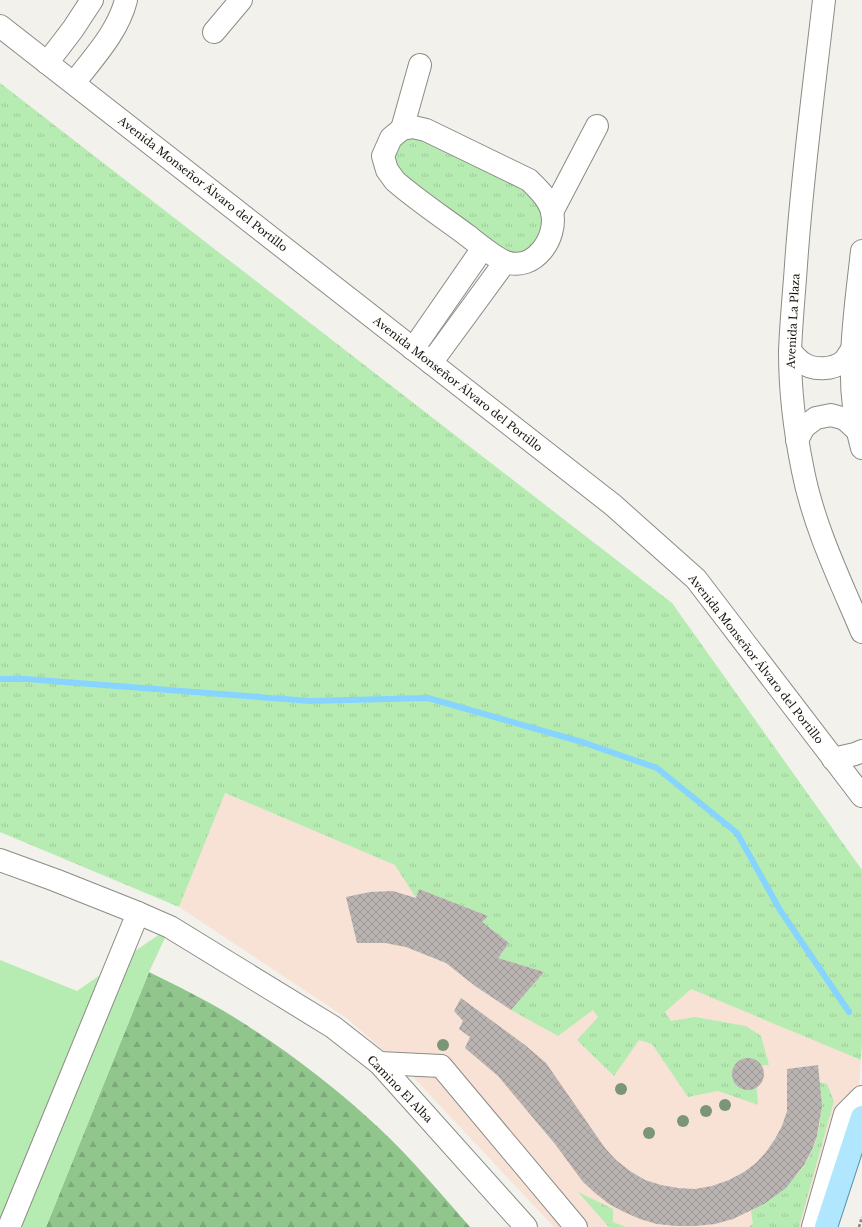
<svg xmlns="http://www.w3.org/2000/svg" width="862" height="1227" font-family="'Libre Baskerville',serif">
	<defs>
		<pattern id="grass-tufts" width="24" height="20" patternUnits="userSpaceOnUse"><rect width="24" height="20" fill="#b6ecb2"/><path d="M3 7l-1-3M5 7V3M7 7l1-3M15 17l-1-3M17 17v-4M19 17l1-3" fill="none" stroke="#9cca98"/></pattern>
		<pattern id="forest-firs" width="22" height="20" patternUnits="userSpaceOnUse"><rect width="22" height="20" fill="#90c58c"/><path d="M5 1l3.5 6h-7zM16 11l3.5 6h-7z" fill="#7ba878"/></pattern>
		<pattern id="building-cross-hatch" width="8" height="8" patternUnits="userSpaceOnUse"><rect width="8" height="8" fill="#b9b3b1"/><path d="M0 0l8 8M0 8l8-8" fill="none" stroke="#9e9997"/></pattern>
	</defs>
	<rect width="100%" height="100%" fill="#f2f1eb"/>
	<path fill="#f8e2d5" d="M224 793 861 1060 856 1121 822 1227H554L415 1079 348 1019 179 907Z"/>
	<g fill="url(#grass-tufts)">
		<path d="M0 83 672 603 862 870V1042L861 1060 691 989 665 1012 671 1021 695 1017 746 1026 761 1036 769 1065 755 1066 758 1105 718 1091 688 1097 652 1044 639 1040 614 1076 577 1040 598 1017 593 1010 558 1036 511 1010 544 972 498 958 509 943 482 922 488 916 419 889 416 898 395 865 225 793 179 907 0 832Z"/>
		<path d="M403 134H420L533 196 544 219 541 237 529 253 508 252 401 174 390 155Z"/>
		<path d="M819 1082 827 1084 834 1101 799 1227H749L753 1224 751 1211C804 1181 828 1144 819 1082Z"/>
		<path d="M578 1192 613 1209V1222L626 1227H609Z"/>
	</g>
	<path fill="url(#forest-firs)" d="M149 972C177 986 206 1000 232 1016 285 1049 335 1087 380 1129 412 1159 441 1194 470 1227H46Z"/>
	<path fill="#b6ecb2" d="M170 927 149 972 46 1227H0V960L77 991Z"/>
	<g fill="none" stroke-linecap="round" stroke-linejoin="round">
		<path stroke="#86d4ff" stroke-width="6" d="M0 679H26L310 701 428 698 582 742 657 768 737 833 780 910 849 1012"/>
	</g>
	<g fill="url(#building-cross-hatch)">
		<path d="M419 889 488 916 482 922 509 943 498 958 544 972 511 1010 475 986 446 963 406 947 385 943H357L346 897 370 892 393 891 416 898Z"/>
		<path d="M461 998 525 1045 546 1063 605 1148 616 1160 630 1171 645 1180 661 1185 678 1188 695 1189 712 1186 729 1180 744 1172 756 1163 766 1152 775 1139 782 1126 787 1111V1069L818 1065 822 1106 817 1136 812 1150 804 1165 786 1188 764 1204 733 1219 715 1224 695 1226H676L657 1224 640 1219 624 1212 609 1204 595 1193 583 1182 555 1144 498 1076 465 1048 470 1037 459 1029 463 1021 454 1011Z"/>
		<circle cx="748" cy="1074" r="16"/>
	</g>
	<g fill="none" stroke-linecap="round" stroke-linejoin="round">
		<g stroke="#8c8b86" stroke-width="24">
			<g id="minor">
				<path d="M824 0C814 88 802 176 796 265 794 294 791 323 790 352 790 392 795 432 803 471 814 527 840 580 862 632"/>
				<path d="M0 26 613 505 696 579 862 796"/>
				<path d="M214 32 241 0"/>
				<path d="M47 63 73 29 92 0"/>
				<path d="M74 83C93 58 118 32 126 0"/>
				<path d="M413 127 426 130 529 180C538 189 549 199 552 212 558 238 534 272 506 262 495 258 477 243 468 236 444 218 418 201 395 181L387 170 383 156 391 138 402 129Z"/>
				<path d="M402 129 420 65"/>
				<path d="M552 212 597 126"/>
				<path d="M862 251C855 316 843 383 862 448"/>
				<path d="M413 349 483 248"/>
				<path d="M790 351C794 355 797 359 801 362 813 371 833 370 844 361 847 358 849 353 852 350"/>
				<path d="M431 363 505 262"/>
				<path d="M797 440 804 427 816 418 831 415 845 419 856 429"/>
				<path d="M833 759 855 754 862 751"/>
				<path d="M0 860 55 880 138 913 170 927 333 1027 379 1063 526 1227"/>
				<path d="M379 1063 441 1066 576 1227"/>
				<path d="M9 1227 138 913"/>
				<path d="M813 1227 845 1114 862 1097"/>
			</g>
		</g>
		<g stroke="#5793ab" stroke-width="24">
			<path id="major" d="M826 1227 862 1117"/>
		</g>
		<path stroke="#868682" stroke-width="2.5" stroke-dasharray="3 2" stroke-linecap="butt" d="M859 1227 862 1217"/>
		<use href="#minor" stroke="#fff" stroke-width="22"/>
		<use href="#major" stroke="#b0e7fe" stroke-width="22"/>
	</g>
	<g fill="#7a9676">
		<circle cx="443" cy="1045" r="6"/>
		<circle cx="621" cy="1089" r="6"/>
		<circle cx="725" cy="1105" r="6"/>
		<circle cx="706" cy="1111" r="6"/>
		<circle cx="683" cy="1121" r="6"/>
		<circle cx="649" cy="1133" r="6"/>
	</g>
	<g text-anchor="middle" stroke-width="3.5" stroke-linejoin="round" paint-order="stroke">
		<g font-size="11" fill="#151513" stroke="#fffefb">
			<text transform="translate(203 184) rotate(38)" y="4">Avenida Monseñor Álvaro del Portillo</text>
			<text transform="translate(793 321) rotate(-87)" y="4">Avenida La Plaza</text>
			<text transform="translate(458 384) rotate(38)" y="4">Avenida Monseñor Álvaro del Portillo</text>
			<text transform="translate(756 659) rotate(52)" y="4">Avenida Monseñor Álvaro del Portillo</text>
			<text transform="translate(400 1089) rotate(46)" y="4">Camino El Alba</text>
		</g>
	</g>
</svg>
